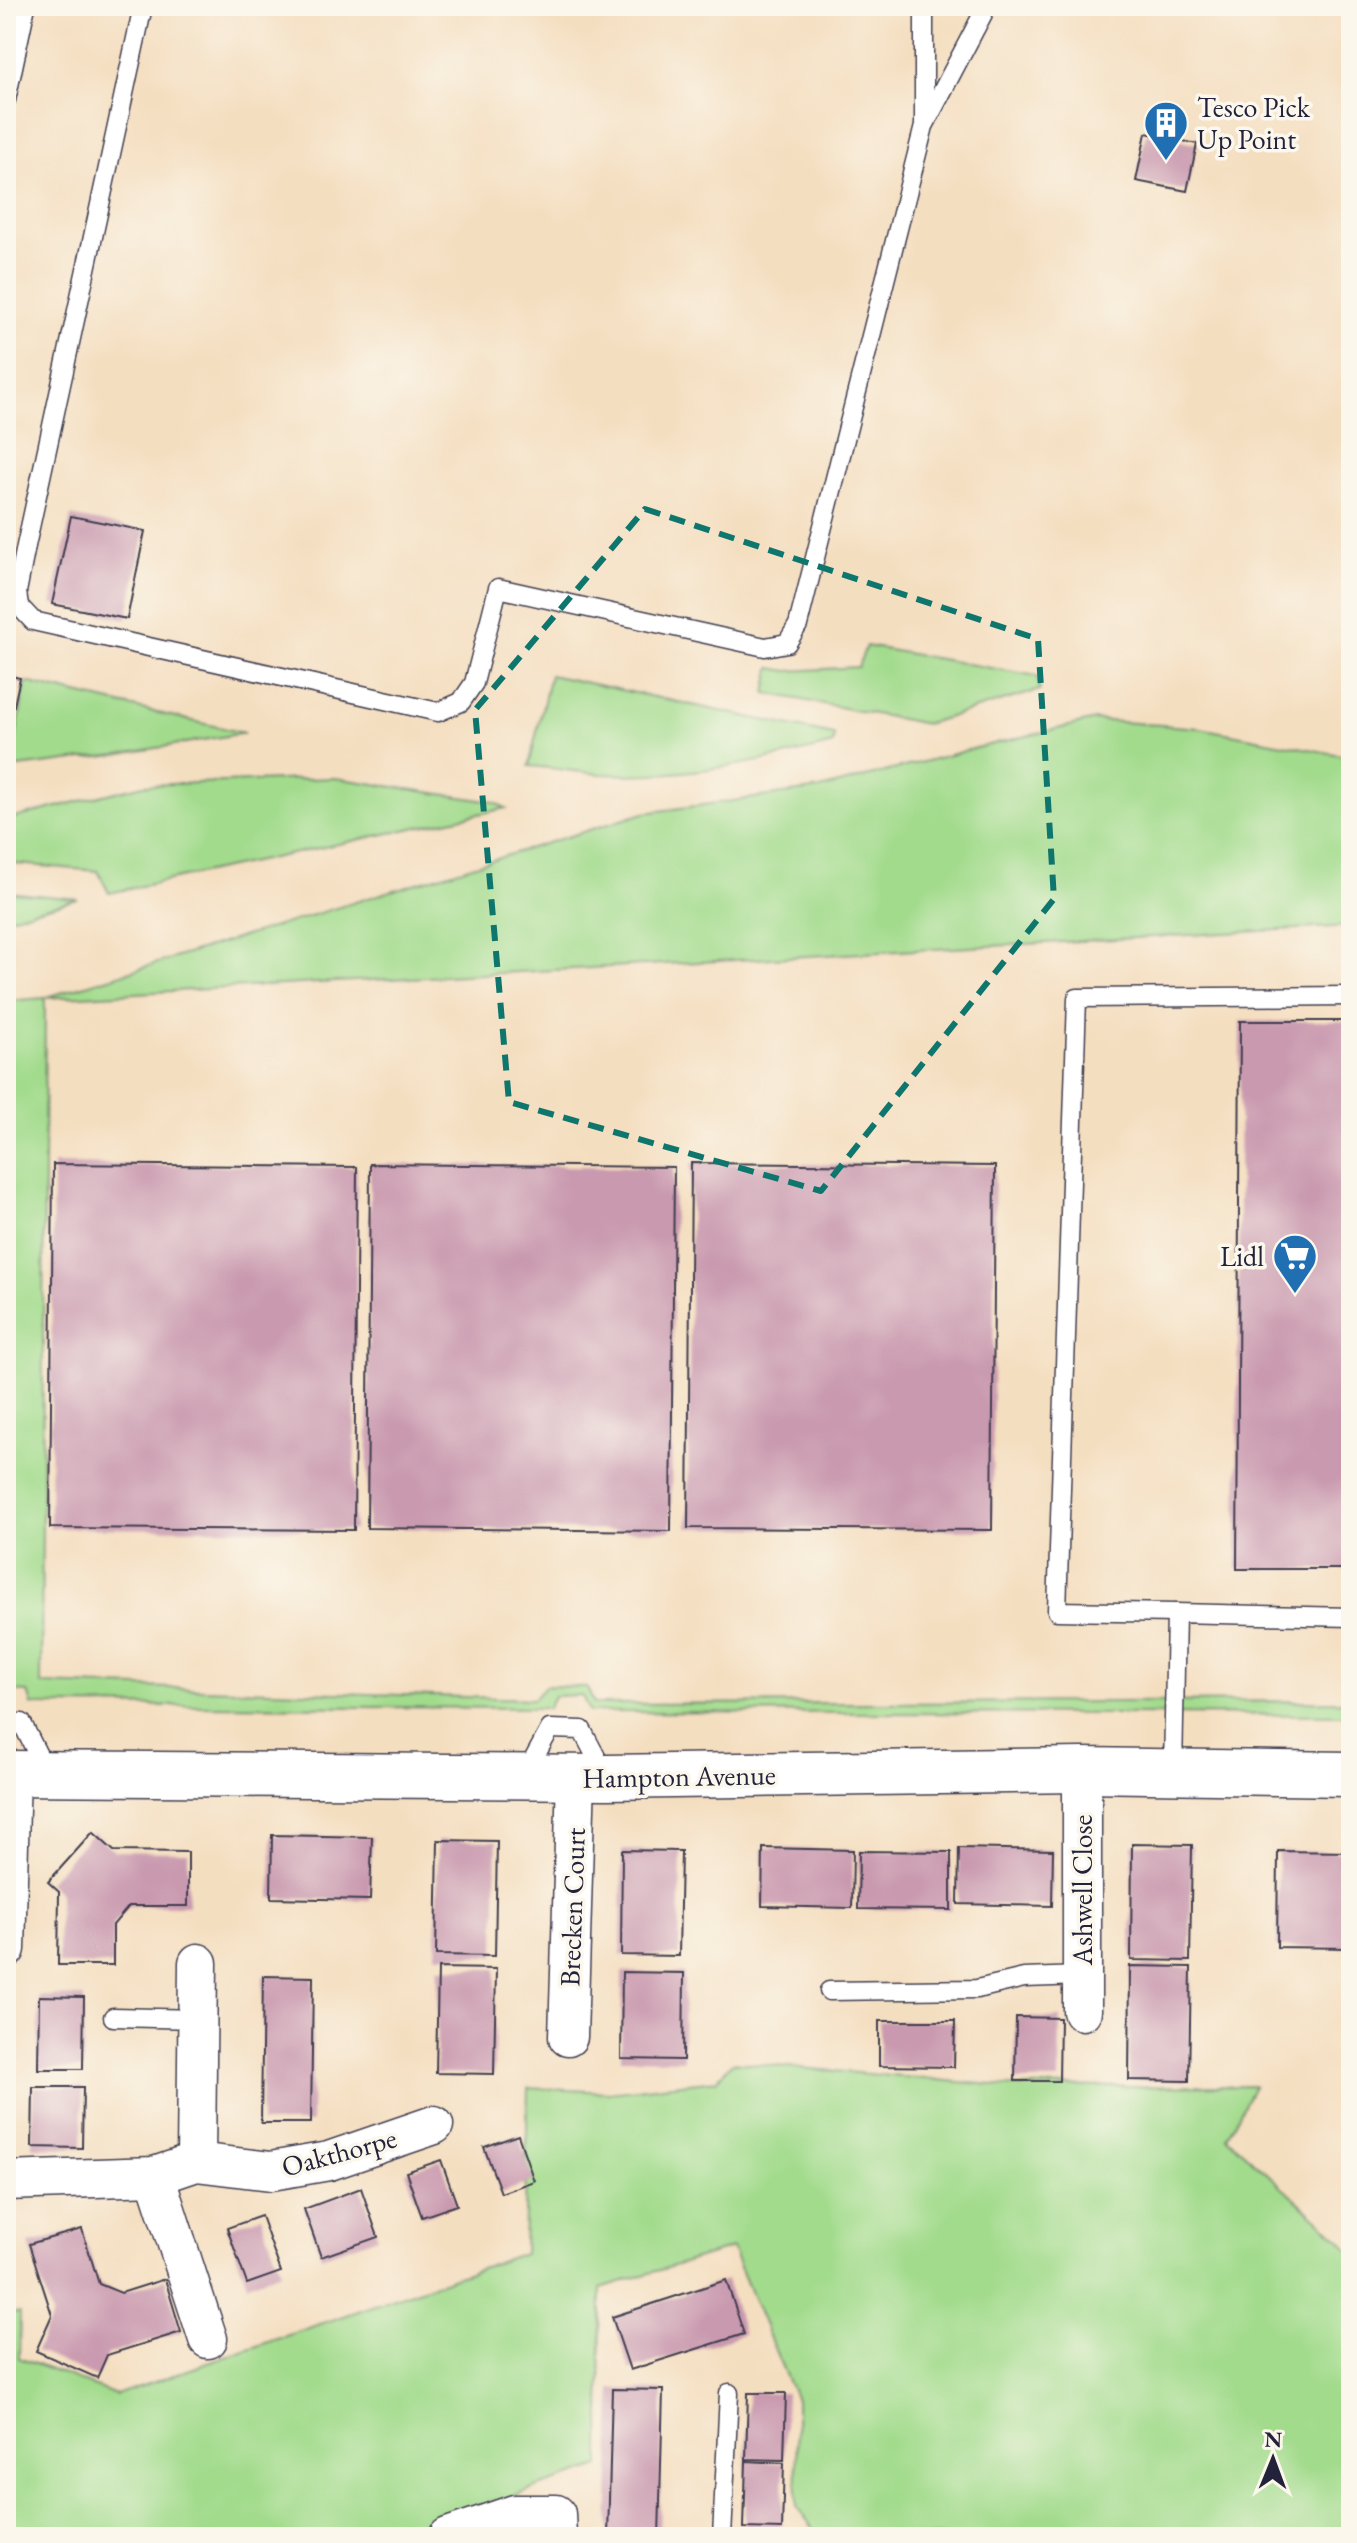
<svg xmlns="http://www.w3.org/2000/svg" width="1357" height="2543" font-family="'EB Garamond',serif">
	<rect width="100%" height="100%" fill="#fbf7ec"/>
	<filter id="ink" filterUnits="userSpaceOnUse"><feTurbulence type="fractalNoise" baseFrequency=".0125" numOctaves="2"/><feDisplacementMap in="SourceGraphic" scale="16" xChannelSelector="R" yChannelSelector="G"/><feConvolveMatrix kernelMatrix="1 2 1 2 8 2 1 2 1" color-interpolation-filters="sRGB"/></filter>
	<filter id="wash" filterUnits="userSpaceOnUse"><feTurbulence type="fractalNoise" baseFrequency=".006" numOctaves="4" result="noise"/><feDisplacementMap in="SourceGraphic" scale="32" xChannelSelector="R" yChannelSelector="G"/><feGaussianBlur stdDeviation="1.8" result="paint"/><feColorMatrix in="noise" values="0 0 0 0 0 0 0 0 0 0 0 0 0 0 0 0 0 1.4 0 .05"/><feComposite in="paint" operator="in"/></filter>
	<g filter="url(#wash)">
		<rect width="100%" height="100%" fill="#f4dec0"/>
		<g fill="#a3db8d" stroke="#627e64" stroke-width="2">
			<path d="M866 646 1037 676 1040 690 926 724 766 693 771 668 788 671 858 667Z"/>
			<path d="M550 675 834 735 833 744C758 764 680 778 602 774 578 772 553 768 529 766Z"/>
			<path d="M26 682 244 733 116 755 10 768Z"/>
			<path d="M1095 720 1200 728 1351 757V926L45 998 41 1684 534 1699 545 1686 587 1687 594 1704 1351 1701V1715L589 1712 582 1695 554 1696 548 1708 32 1705 28 1692 6 1691V1001L44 998 644 813 820 789 976 748Z"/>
			<path d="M335 778 494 802 506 808 109 893 98 871 6 863V820L143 785Z"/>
			<path d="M6 892 78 899 6 918Z"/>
			<path d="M732 2062 1016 2087 1254 2086 1227 2137 1341 2240 1351 2252V2537H820L797 2507 796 2400 732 2248 601 2288 600 2466 392 2537H6V2314L20 2313 19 2358 116 2395 524 2253 528 2088 609 2092 716 2080Z"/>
		</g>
		<g id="blocks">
			<g fill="#c999af">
				<path d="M1146 133 1197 144 1187 191 1136 181Z"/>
				<path d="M71 516 145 531 127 619 52 604Z"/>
				<path d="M6 675 20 678 14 706 6 704Z"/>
				<path d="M1240 1021H1351V1569H1237Z"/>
				<path d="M691 1163 995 1166 992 1530 688 1528Z"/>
				<path d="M53 1164 357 1167 354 1530 50 1528Z"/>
				<path d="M370 1164 674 1167 671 1531 367 1528Z"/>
				<path d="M93 1832 114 1851 188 1852V1906H129L113 1925V1965H58L59 1892 48 1882Z"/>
				<path d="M272 1835 372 1837 370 1900 271 1898Z"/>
				<path d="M438 1840 497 1841 495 1956 436 1955Z"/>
				<path d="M1132 1844 1192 1845 1190 1961 1131 1960Z"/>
				<path d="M763 1848 853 1850 852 1908 762 1906Z"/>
				<path d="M959 1848 1053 1850 1052 1906 958 1904Z"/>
				<path d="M622 1850 681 1851 679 1956 621 1955Z"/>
				<path d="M859 1851 951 1852V1910L858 1909Z"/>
				<path d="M1278 1851 1351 1852V1948L1277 1947Z"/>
				<path d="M1130 1966 1191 1967 1189 2081 1129 2080Z"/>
				<path d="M438 1968 496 1969 494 2074 436 2073Z"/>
				<path d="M622 1972 684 1973 683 2060 621 2059Z"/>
				<path d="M263 1976 313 1977 311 2123H261Z"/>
				<path d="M39 1996 84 1997 83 2069H38Z"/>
				<path d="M1016 2017 1060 2018 1059 2081H1015Z"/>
				<path d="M879 2021H955L954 2067 879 2066Z"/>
				<path d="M33 2087H83L82 2148 32 2147Z"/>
				<path d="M518 2135 534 2181 501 2193 484 2147Z"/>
				<path d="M441 2160 457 2205 422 2217 406 2172Z"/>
				<path d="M361 2188 378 2237 321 2257 304 2209Z"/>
				<path d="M261 2216 281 2272 247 2284 227 2228Z"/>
				<path d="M82 2229 99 2284 121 2293 165 2279 181 2332 107 2355 97 2378 36 2351 52 2315 29 2244Z"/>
				<path d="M726 2280 744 2334 630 2370 612 2317Z"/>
				<path d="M612 2389 663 2390 659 2537H608Z"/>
				<path d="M748 2393H786L784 2460 746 2459Z"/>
				<path d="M746 2461 784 2463 782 2529 744 2528Z"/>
			</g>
		</g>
	</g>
	<g filter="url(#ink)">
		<use href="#blocks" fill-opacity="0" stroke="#423e4f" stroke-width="2"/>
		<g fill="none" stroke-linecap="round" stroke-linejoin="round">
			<g stroke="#423e4f" stroke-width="21">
				<g id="lane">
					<path d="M143 6 26 546 17 592 19 606 33 621 438 712 461 702 474 683 498 588 765 647 787 643 798 625 924 126 987 6"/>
					<path d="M924 6V123"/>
					<path d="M6 100 26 6"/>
					<path d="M1176 1613 1057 1611 1077 998 1351 996"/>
					<path d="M6 1723H22L46 1771"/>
					<path d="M1173 1771 1176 1613 1351 1617"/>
					<path d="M526 1773 550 1729 582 1730 606 1776"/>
					<path d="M829 1991 977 1989 1024 1978 1082 1976"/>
					<path d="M113 2017 198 2019"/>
					<path d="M722 2537 729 2393"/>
				</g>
			</g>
			<g stroke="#423e4f" stroke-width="41">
				<g id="street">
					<path d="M1082 1770V2011"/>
					<path d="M6 1949 11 1773"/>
					<path d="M568 2037 576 1777"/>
					<path d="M196 2162 198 1963"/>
					<path d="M155 2176 208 2339"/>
					<path d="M6 2181 155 2176 196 2162 271 2171 329 2161 434 2125"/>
					<path d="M448 2537 515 2514H556L557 2537"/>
				</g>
			</g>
			<g stroke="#423e4f" stroke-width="47">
				<path id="secondary" d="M6 1773 607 1777 1082 1770 1351 1774"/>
			</g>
			<use href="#lane" stroke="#fff" stroke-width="18"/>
			<use href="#street" stroke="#fff" stroke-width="38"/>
			<use href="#secondary" stroke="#fff" stroke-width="44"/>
		</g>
	</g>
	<path fill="none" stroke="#0f766e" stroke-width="6" stroke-dasharray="16 10" stroke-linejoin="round" d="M645 509 1038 639 1054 899 821 1191 509 1102 475 710Z"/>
	<defs>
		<g id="building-pin" transform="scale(2.3)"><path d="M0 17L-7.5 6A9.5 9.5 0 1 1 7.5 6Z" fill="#1f6fb2" stroke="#fbf7ec"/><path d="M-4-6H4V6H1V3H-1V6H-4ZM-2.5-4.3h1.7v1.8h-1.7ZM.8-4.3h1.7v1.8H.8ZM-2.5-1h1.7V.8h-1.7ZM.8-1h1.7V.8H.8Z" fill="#fff"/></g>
		<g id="supermarket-pin" transform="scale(2.3)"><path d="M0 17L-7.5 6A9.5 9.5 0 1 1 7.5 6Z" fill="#1f6fb2" stroke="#fbf7ec"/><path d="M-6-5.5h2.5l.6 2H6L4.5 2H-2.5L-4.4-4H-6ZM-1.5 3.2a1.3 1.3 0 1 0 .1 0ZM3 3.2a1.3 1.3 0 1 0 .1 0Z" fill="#fff"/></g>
	</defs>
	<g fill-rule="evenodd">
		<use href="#building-pin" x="1166" y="123"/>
		<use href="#supermarket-pin" x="1295" y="1256"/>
	</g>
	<g text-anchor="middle" stroke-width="7" stroke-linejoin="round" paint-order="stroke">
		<g font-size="28" fill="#22223b" stroke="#fbf7ec" text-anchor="start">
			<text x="1197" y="117">Tesco Pick<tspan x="1197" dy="32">Up Point</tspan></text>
			<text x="1264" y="1266" text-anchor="end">Lidl</text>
		</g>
		<g font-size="28" fill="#22223b" stroke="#fbf7ec">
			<text transform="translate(679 1776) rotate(-1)" y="10">Hampton Avenue</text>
			<text transform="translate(1082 1890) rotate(-90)" y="10">Ashwell Close</text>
			<text transform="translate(572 1907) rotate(-88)" y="10">Brecken Court</text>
			<text transform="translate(339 2152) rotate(-15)" y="10">Oakthorpe</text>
		</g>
	</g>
	<rect width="1357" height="2543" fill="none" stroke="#fbf7ec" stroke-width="32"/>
	<g transform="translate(1273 2459) rotate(1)" stroke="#fbf7ec" stroke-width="6" paint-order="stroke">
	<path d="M0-6L14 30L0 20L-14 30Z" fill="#22223b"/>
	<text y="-12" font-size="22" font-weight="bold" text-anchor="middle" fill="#22223b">N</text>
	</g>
</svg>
